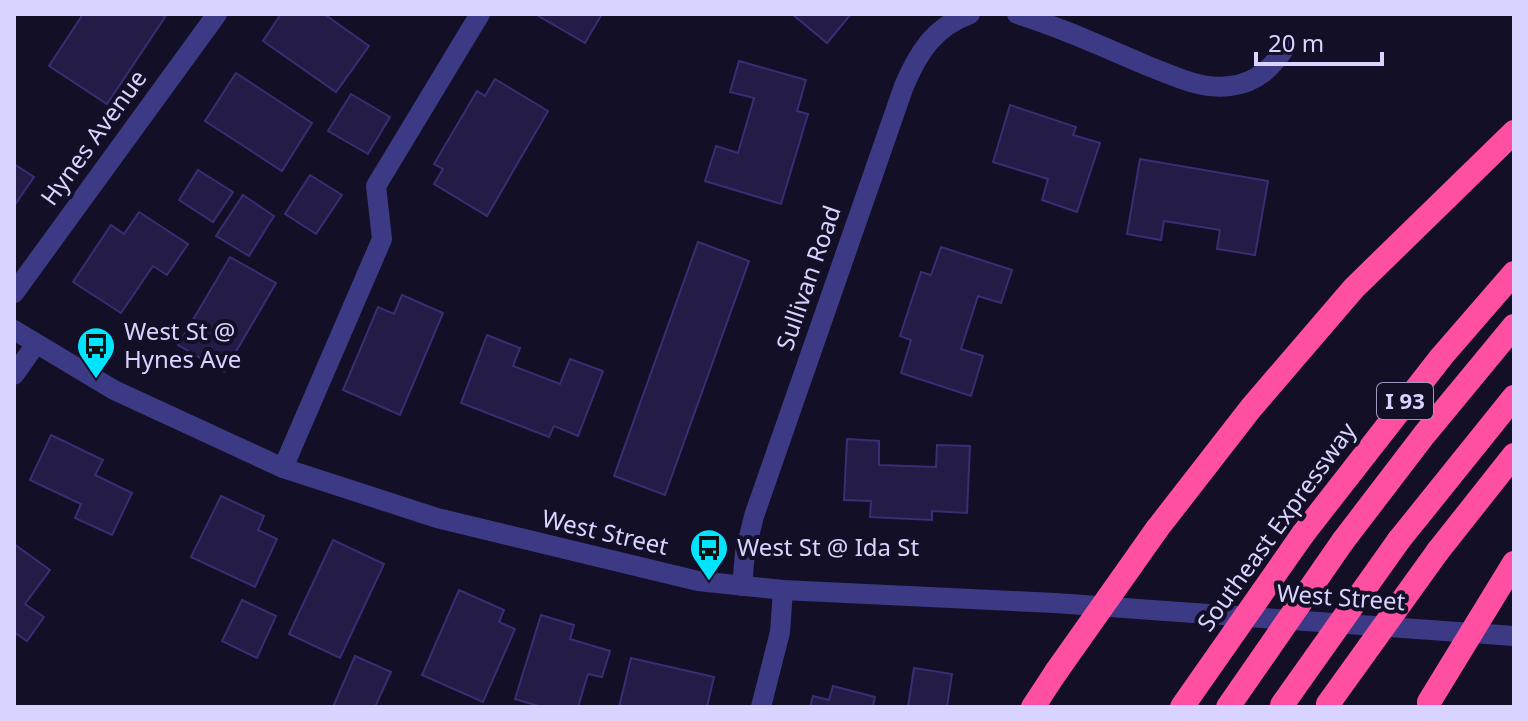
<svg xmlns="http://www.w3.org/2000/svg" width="1528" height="721" font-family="'Noto Sans',sans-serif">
	<rect width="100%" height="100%" fill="#130f26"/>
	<g fill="#241b47" stroke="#3b2d73" stroke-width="2">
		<path d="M83 14H161L165 17 107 104 49 66Z"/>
		<path d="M281 14H324L369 46 336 92 263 41Z"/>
		<path d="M535 14H602L585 43Z"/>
		<path d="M792 14H851L827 43Z"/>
		<path d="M739 61 806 80 797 111 808 114 781 204 705 181 716 146 738 153 754 98 730 92Z"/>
		<path d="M236 73 312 123 282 171 205 121Z"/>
		<path d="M495 79 548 111 487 216 434 184 443 169 434 164 477 91 485 96Z"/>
		<path d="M351 94 390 117 368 154 328 131Z"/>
		<path d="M1010 105 1076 127 1073 135 1100 143 1077 212 1042 200 1048 179 993 162Z"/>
		<path d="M1140 159 1268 181 1255 255 1217 249 1220 230 1164 221 1161 240 1127 234Z"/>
		<path d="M14 164 34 177 14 206Z"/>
		<path d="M198 170 233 192 213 222 179 200Z"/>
		<path d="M310 175 342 195 316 234 285 214Z"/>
		<path d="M243 195 274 216 249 256 216 236Z"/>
		<path d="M139 212 188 244 167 275 153 266 121 313 73 282 111 225 124 234Z"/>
		<path d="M698 242 749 261 665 495 614 476Z"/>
		<path d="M941 247 1012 270 1001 303 978 296 961 349 983 356 971 396 901 373 911 340 900 336 921 272 931 275Z"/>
		<path d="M230 257 276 283 224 372 178 345Z"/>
		<path d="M402 295 443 313 400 415 343 390 378 307 394 314Z"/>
		<path d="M487 335 520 348 513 366 560 384 570 359 603 371 578 436 554 426 549 437 461 403Z"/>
		<path d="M51 435 103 460 95 475 132 493 112 535 75 518 81 504 30 480Z"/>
		<path d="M847 439 879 441V465L936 467 937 445 970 446 967 513 932 511V520L870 517 871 501 844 500Z"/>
		<path d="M221 496 264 516 258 530 277 539 255 587 191 557Z"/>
		<path d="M333 540 384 564 340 658 289 634Z"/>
		<path d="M14 544 50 570 25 604 44 617 27 641 14 632Z"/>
		<path d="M459 590 504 610 499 622 515 629 483 702 422 675Z"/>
		<path d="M242 600 276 616 257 658 222 641Z"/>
		<path d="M541 615 574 625 570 639 610 651 602 677 588 674 578 707H542L515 699Z"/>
		<path d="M355 656 391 672 375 707H333Z"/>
		<path d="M631 658 714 677 707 707H619Z"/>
		<path d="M914 668 952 674 947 707H908Z"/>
		<path d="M833 686 875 697 873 706 877 707H810L813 696 829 700Z"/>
	</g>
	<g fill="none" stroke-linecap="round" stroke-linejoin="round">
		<g stroke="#3d3a85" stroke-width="20">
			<path d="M1017 14C1061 27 1105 48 1148 66 1174 76 1201 90 1230 86 1257 83 1273 67 1287 45"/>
			<path d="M14 293 217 14"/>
			<path d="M14 375 36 344"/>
			<path d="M283 468 382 239 376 186 480 14"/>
			<path d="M742 586 745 553 754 516 904 86C918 53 934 27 970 14"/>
			<path d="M761 707 780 632 783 590"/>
		</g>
		<path stroke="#3d3a85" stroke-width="20" d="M14 330 114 390 283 468 437 518 698 581 783 590 1055 603 1514 636"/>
		<g stroke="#ff4fa3" stroke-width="24">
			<path d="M1157 529 1251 408 1354 288 1514 132"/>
			<path d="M1303 534 1442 356 1514 273"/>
			<path d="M1399 540 1514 397"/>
			<path d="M1343 541 1424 435 1514 326"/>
			<path d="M1438 551 1514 455"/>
			<path d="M1033 707 1056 672"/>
		</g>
		<g stroke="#ff4fa3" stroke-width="24">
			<path d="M1056 672 1157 529"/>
			<path d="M1429 702 1514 563"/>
			<path d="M1328 704 1438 551"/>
			<path d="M1282 705 1399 540"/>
			<path d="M1182 707 1303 534"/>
			<path d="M1228 707 1343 541"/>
		</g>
	</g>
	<defs>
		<g id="bus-pin" transform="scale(2)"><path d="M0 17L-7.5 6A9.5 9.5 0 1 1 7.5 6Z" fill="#00e5ff" stroke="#130f26"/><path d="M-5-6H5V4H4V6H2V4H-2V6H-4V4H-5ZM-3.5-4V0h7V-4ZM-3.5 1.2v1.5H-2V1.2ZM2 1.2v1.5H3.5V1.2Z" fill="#111"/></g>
	</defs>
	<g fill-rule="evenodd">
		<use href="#bus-pin" x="96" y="346"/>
		<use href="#bus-pin" x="709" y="548"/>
	</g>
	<g text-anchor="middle" stroke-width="8" stroke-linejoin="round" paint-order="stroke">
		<rect fill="#130f26" stroke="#9e99be" stroke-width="2" x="1377" y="383" width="56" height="36" rx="6"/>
		<g font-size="22" font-weight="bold" fill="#d9d4ff">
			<text x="1405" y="409">I 93</text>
		</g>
		<g font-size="24" fill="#d9d4ff" stroke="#130f26">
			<text transform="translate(94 138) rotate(-54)" y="8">Hynes Avenue</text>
			<text transform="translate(809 278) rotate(-71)" y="8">Sullivan Road</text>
			<text transform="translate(1277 527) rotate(-54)" y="8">Southeast Expressway</text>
			<text transform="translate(605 533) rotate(13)" y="8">West Street</text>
			<text transform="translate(1341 598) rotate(4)" y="8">West Street</text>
		</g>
		<g font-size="24" fill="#d9d4ff" stroke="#130f26" text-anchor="start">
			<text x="124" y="340">West St @<tspan x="124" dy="28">Hynes Ave</tspan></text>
			<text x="737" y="556">West St @ Ida St</text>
		</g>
	</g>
	<rect width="1528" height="721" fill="none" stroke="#d9d4ff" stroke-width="32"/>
	<path d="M1256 52v12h126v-12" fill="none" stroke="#d9d4ff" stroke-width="4"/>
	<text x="1268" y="52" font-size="24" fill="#d9d4ff" stroke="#130f26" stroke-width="6" paint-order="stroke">20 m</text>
</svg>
